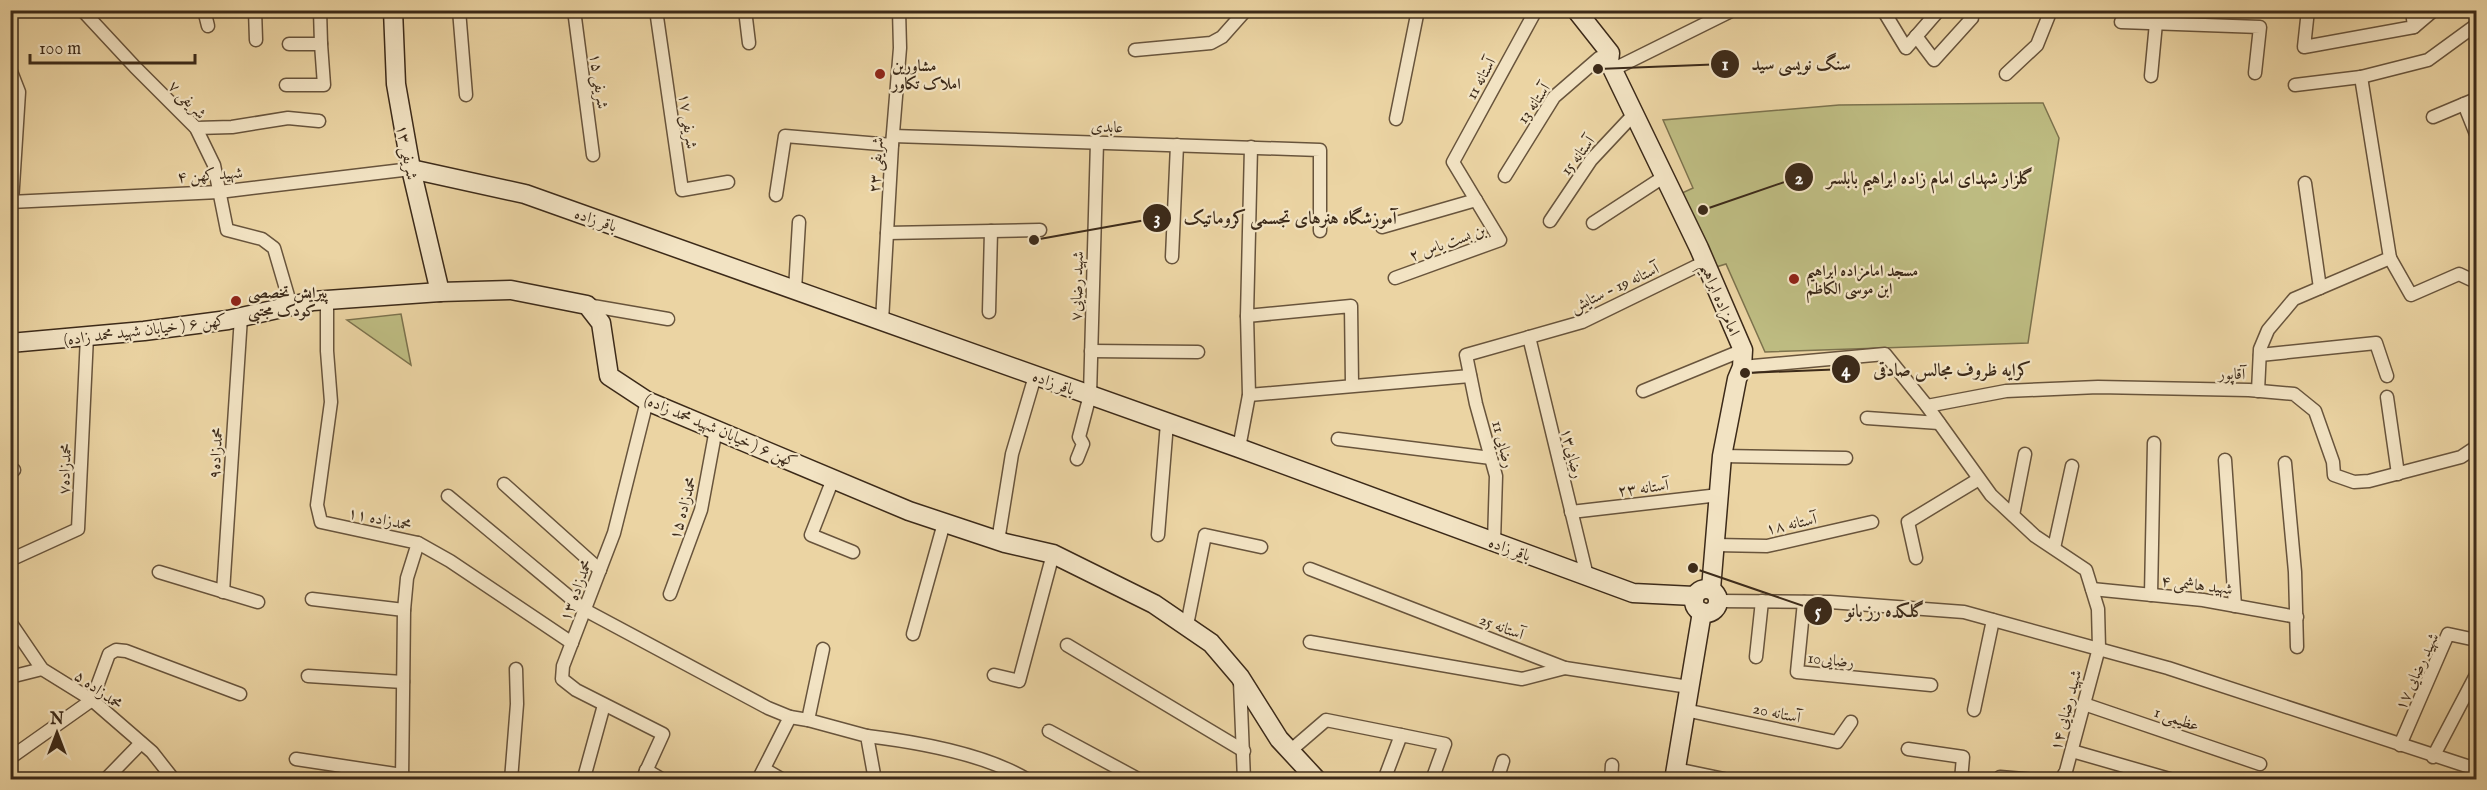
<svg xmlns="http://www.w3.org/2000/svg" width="2487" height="790" font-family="'IM FELL English',Amiri,serif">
	<rect width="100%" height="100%" fill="#ebd4a3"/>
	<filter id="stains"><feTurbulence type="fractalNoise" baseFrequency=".00333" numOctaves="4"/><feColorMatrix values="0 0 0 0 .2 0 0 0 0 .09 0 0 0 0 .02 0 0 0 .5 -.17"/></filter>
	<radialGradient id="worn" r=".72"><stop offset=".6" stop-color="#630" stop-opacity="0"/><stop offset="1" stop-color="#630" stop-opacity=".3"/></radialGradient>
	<g fill="#bdbb81" stroke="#7c724d" stroke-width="1.5">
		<path d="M2043 103 2059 138 2028 343 1765 352 1726 264 1716 267 1682 193 1693 188 1663 120 1839 105Z"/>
		<path d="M401 314 411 365 347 320Z"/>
	</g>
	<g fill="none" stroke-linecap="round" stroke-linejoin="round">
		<g stroke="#68543c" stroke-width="15">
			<g id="street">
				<path d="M82 10 135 67 196 128 214 165 227 230 262 239 274 248 291 306"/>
				<path d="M204 10 208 26"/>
				<path d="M255 10 256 40"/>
				<path d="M459 10 466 95"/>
				<path d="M574 10 593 155"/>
				<path d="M656 10 682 190 728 182"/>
				<path d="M745 10 749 43"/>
				<path d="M1883 10 1906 48 1939 10"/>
				<path d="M2308 10 2304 47 2414 27 2412 10"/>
				<path d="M2121 22 2260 27 2255 73"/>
				<path d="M2414 27 2434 10"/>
				<path d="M1916 36 1934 60 1972 18"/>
				<path d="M289 44H321L320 10"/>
				<path d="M1135 50 1211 43 1222 37 1246 10"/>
				<path d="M10 69 19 92 12 202"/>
				<path d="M1614 69 1733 10"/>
				<path d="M2006 74 2037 45 2051 10"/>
				<path d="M2151 76 2156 23"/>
				<path d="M286 85H324L321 44"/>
				<path d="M2295 85 2361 77 2428 60 2476 25"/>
				<path d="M2476 99 2464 104 2476 134"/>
				<path d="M2433 117 2464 104"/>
				<path d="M1396 119 1418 10"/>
				<path d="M196 128 232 127 288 118 319 121"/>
				<path d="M893 136 1320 150V231"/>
				<path d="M1505 176 1554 97 1599 58"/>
				<path d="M2305 183 2320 288"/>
				<path d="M776 195 785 136 892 145"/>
				<path d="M10 202 219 192 411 169"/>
				<path d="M1550 221 1591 160 1635 113"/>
				<path d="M1593 223 1665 176"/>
				<path d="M1382 227 1476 200"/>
				<path d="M887 233 1040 230"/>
				<path d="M1172 257 1177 145"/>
				<path d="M2390 258 2411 295 2459 274 2476 282"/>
				<path d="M1395 278 1500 240 1453 162 1536 10"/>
				<path d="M795 290 799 222"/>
				<path d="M327 300V351L331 402 317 505 321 522 418 543 407 578 404 610 402 780"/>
				<path d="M587 305 668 319"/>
				<path d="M989 312 991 231"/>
				<path d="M1247 316 1351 306 1352 384"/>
				<path d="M882 321 892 145 900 48 899 10"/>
				<path d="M1529 337 1587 576"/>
				<path d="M1091 351 1198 352"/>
				<path d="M2260 355 2376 343 2387 376"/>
				<path d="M1742 367 1885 354 1927 406 1991 495 2035 536 2086 570 2098 609 2099 648 2066 771 2061 780"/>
				<path d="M1643 391 1743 350"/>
				<path d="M2258 391 2260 349 2268 330 2294 299 2390 258 2361 77"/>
				<path d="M1249 395 1470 376"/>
				<path d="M2387 397 2398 474"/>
				<path d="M1927 406 2006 391 2098 387 2249 390 2294 394 2315 411 2333 462 2334 475 2354 482 2369 481 2461 457 2476 447"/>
				<path d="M1867 418 1939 423"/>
				<path d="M1338 439 1491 458"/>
				<path d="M1239 448 1249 395 1247 316 1251 147"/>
				<path d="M1722 456 1846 458"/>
				<path d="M1077 459 1083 444 1079 437 1090 395 1097 142"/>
				<path d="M2225 460 2235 606"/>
				<path d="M2285 463 2295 572 2297 647"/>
				<path d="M10 470H14"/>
				<path d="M833 479 811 535 853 552"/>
				<path d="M504 484 600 570"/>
				<path d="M448 496 585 610 768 708 790 717 758 780"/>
				<path d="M1571 512 1719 495"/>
				<path d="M2013 515 2025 454"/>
				<path d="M1158 535 1167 423"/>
				<path d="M998 541 1012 454 1035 376"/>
				<path d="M1494 542 1496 476 1476 404 1466 355 1582 322 1705 262"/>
				<path d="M418 543 450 561 572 643"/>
				<path d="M1716 545 1767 546 1872 522"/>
				<path d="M2054 548 2072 466"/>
				<path d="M1916 558 1908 522 1979 479"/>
				<path d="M10 560 78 529 87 336"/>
				<path d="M1310 569 1565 668 1689 687"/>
				<path d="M159 572 258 602"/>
				<path d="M2092 589 2203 600 2297 617"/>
				<path d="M223 592 241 317"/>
				<path d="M670 594 701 510 716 429"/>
				<path d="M2151 595 2154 443"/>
				<path d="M312 599 404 610"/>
				<path d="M1718 601 1830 602 1964 612 2168 668 2476 769"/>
				<path d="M1804 602 1797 672 1931 685"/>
				<path d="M10 622 42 669 92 700 152 752 174 780"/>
				<path d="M1187 625 1205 535 1261 547"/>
				<path d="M913 634 944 523"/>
				<path d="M1310 642 1522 679 1565 668"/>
				<path d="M1067 645 1244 751"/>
				<path d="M1756 657 1762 601"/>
				<path d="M994 675 1019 681 1053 554"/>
				<path d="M308 676 403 682"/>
				<path d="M10 677 42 669"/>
				<path d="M1240 682 1244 780"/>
				<path d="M2084 704 2260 764"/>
				<path d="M1685 710 1837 742 1851 722"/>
				<path d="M1974 710 1993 620"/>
				<path d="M790 717 808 720 867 736 875 780"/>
				<path d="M808 720 823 649"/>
				<path d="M1049 731 1140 780"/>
				<path d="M867 736C917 742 985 754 1028 780"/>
				<path d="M2400 745 2448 634 2476 640"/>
				<path d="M1908 749 1963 757 1961 780"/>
				<path d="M1290 751 1326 720 1401 735"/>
				<path d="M2072 751 2173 780"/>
				<path d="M2433 757 2476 675"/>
				<path d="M10 758 92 700 109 654 116 650 126 651 240 694"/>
				<path d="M296 759 402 775"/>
				<path d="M764 769 783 780"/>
				<path d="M1676 769 1729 780"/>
				<path d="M646 770 663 780"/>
				<path d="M585 774 604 705"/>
				<path d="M2000 777 2036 780"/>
				<path d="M105 780 141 743"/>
				<path d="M511 780 517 704 516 669"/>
				<path d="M642 780 663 734 576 690 562 679 563 666 614 533 647 401"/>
				<path d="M1384 780 1401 735 1445 744 1432 780"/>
				<path d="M1497 780 1503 761"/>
				<path d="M1611 780 1612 765"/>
			</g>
		</g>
		<g stroke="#3c2a19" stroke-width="21">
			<g id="secondary">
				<path d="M393 10 396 84 411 169 440 292"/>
				<path d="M1576 10 1610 53 1609 62 1699 248 1743 350 1742 367 1737 379 1722 456 1711 589"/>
				<path d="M411 169 525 194 1239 448 1633 593 1694 596"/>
				<path d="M10 343 144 331 228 320 313 301 440 292 511 290 587 305 601 323 609 376 647 401 909 511 1005 543 1053 554 1154 604 1211 643 1240 677 1279 739 1317 780"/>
				<circle cx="1706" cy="601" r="12"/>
				<path d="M1674 780 1702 612"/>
			</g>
		</g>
		<use href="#street" stroke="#f2e3c3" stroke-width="12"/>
		<use href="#secondary" stroke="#f2e3c3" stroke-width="18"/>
	</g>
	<g fill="#8f2418" stroke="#f2e3c3" stroke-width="2">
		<circle cx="880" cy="74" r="6"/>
		<circle cx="1794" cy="279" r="6"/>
		<circle cx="236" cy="301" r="6"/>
	</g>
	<g text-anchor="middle" stroke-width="4.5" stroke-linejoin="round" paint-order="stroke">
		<g font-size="16" font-weight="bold" fill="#3c2a19" stroke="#f2e3c3" text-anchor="start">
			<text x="892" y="71">مشاورین<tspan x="892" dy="18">املاک تکاور</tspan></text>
			<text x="1806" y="276">مسجد امامزاده ابراهیم<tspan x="1806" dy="18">ابن موسی الکاظم</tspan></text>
			<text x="248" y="298">پیرایش تخصصی<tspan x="248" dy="18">کودک مجتبی</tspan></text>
		</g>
		<g font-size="16" fill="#3c2a19" stroke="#f2e3c3">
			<text transform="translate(1480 78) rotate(-61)" y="6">آستانه 11</text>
			<text transform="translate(600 81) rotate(82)" y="6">شریفی ۱۵</text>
			<text transform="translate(188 99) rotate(46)" y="6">شریفی ۷</text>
			<text transform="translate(1533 103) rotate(-55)" y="6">آستانه 13</text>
			<text transform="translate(689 121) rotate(82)" y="6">شریفی ۱۷</text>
			<text transform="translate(1107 126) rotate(2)" y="6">عابدی</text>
			<text transform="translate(408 152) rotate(79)" y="6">شریفی ۱۳</text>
			<text transform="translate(1577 155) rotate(-52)" y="6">آستانه 15</text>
			<text transform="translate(875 165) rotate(-86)" y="6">شریفی ۲۳</text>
			<text transform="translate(210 174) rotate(-4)" y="6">شهید کهن ۴</text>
			<text transform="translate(596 219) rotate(19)" y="6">باقر زاده</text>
			<text transform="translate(1447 242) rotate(-20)" y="6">بن بست یاس ۲</text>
			<text transform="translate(1076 286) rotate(-88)" y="6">شهید رضایی۷</text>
			<text transform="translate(1614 287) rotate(-25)" y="6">آستانه 19 - ستایش</text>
			<text transform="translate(1721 299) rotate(67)" y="6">امامزاده ابراهیم</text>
			<text transform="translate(145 329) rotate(-7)" y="6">کهن ۶ ( خیابان شهید محمد زاده)</text>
			<text transform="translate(2232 373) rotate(1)" y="6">آقاپور</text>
			<text transform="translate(1054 382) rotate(20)" y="6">باقر زاده</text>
			<text transform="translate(721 430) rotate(23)" y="6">کهن ۶ ( خیابان شهید محمد زاده)</text>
			<text transform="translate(1504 444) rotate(75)" y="6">رضایی 11</text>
			<text transform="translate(215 453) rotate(-86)" y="6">محمدزاده۹</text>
			<text transform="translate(1573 453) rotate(76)" y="6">رضایی۱۳</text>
			<text transform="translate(64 469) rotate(-87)" y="6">محمدزاده۷</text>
			<text transform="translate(1643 487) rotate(-7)" y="6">آستانه ۲۳</text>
			<text transform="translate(682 508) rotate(-74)" y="6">محمدزاده ۱۵</text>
			<text transform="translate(380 518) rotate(12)" y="6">محمدزاده ۱۱</text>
			<text transform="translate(1791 523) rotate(-12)" y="6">آستانه ۱۸</text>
			<text transform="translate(1510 548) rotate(20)" y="6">باقر زاده</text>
			<text transform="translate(2197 584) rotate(7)" y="6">شهید هاشمی ۴</text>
			<text transform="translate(575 590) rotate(-69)" y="6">محمدزاده ۱۳</text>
			<text transform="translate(1502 626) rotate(21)" y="6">آستانه 25</text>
			<text transform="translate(1831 659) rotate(6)" y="6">رضایی10</text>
			<text transform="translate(2416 671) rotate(-65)" y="6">شهید رضایی ۱۷</text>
			<text transform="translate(99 689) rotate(36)" y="6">محمدزاده ۵</text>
			<text transform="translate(2065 710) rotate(-75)" y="6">شهید رضایی ۱۴</text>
			<text transform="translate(1777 712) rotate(12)" y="6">آستانه 20</text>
			<text transform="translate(2177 718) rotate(19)" y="6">عظیمی 1</text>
		</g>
	</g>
	<path fill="none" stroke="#3c2a19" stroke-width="2" d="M1598 69L1725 64M1703 210L1799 177M1034 240L1157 218M1745 373L1846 369M1693 568L1818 611"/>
	<g fill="#3c2a19" stroke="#f2e3c3" stroke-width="2">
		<circle cx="1598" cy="69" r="6"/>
		<circle cx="1703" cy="210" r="6"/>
		<circle cx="1034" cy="240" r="6"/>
		<circle cx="1745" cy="373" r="6"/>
		<circle cx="1693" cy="568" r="6"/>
		<circle cx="1725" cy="64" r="15"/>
		<circle cx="1799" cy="177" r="15"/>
		<circle cx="1157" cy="218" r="15"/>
		<circle cx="1846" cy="369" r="15"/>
		<circle cx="1818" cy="611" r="15"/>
	</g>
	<g font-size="18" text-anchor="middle" font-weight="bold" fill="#fff">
		<text x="1725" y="70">1</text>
		<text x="1799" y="184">2</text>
		<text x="1157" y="224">3</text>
		<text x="1846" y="376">4</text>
		<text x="1818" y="617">5</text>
	</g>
	<g font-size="18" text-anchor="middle" font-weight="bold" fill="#3c2a19" stroke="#f2e3c3" stroke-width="4.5" stroke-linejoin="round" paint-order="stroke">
		<text x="1801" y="70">سنگ نویسی سید</text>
		<text x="1930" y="184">گلزار شهدای امام زاده ابراهیم بابلسر</text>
		<text x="1290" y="224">آموزشگاه هنرهای تجسمی کروماتیک</text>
		<text x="1952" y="376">کرایه ظروف مجالس صادقی</text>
		<text x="1885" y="617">گلکده رز بانو</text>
	</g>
	<rect width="2487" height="790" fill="none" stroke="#ebd4a3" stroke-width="36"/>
	<rect x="12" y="12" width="2463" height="766" fill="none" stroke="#3c2a19" stroke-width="3"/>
	<rect x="18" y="18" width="2451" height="754" fill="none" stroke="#3c2a19" stroke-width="1.5"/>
	<g transform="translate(57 733)" stroke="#f2e3c3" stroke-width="4.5" paint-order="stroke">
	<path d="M0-4.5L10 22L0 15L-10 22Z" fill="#3c2a19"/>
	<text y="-9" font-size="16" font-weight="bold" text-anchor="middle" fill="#3c2a19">N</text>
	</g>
	<path d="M30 54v9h165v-9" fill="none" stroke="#3c2a19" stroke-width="3"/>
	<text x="39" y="54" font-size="18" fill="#3c2a19" stroke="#f2e3c3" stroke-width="4.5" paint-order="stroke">100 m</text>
	<rect width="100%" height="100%" filter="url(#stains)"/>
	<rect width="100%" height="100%" fill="url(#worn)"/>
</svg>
